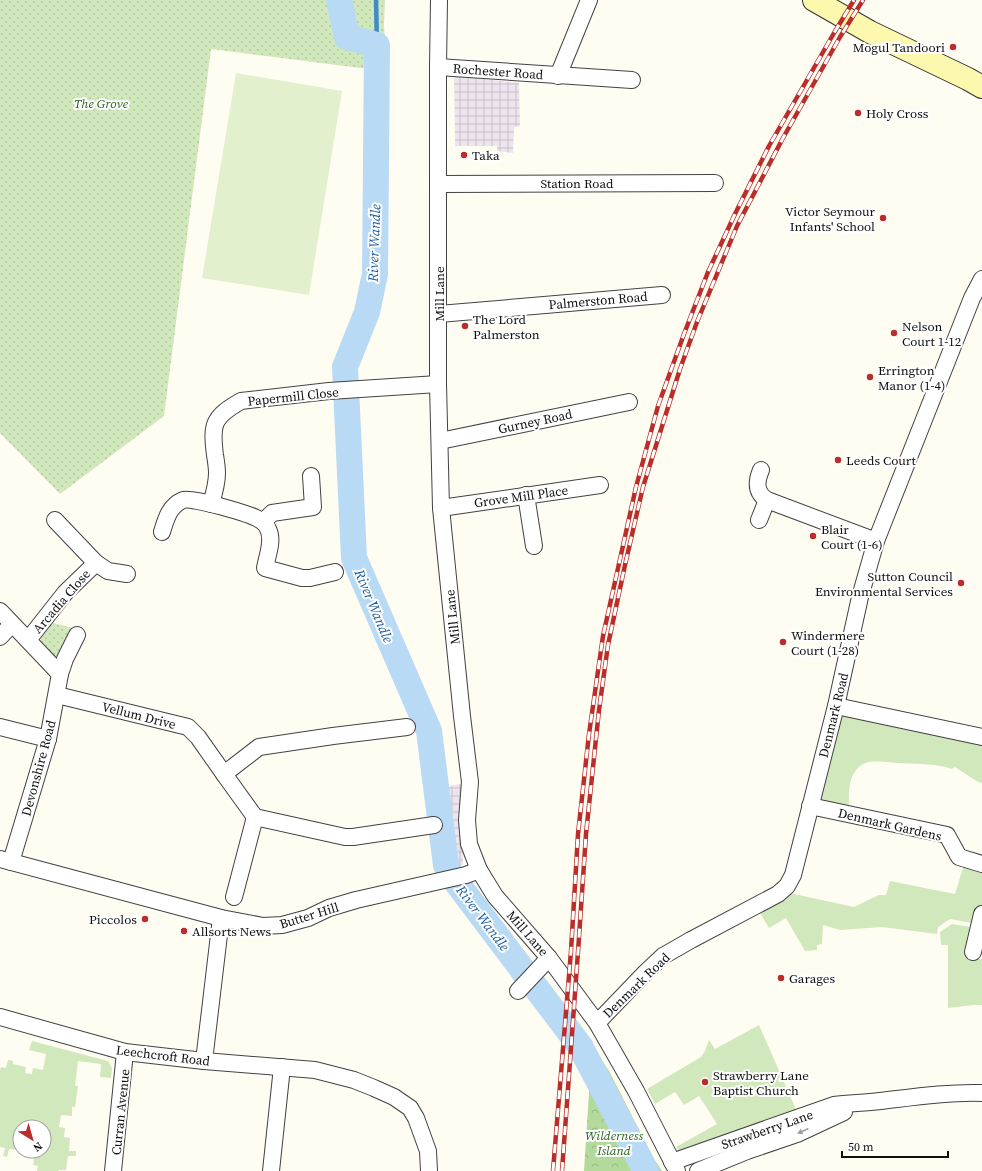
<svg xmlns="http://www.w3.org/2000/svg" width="982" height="1171" font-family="'Source Serif 4',serif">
	<defs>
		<pattern id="industrial-grid" width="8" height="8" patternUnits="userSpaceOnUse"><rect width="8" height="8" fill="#ede4ed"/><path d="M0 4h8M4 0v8" fill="none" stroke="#cac2ca"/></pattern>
		<pattern id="forest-crowns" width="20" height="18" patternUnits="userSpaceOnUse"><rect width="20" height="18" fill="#b3d99b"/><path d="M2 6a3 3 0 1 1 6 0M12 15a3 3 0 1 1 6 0" fill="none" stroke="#99b984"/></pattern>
		<pattern id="park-dots" width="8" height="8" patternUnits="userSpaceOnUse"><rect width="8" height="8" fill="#d0e8bc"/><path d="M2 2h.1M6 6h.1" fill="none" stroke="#b1c6a0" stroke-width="1.8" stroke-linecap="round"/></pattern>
	</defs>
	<rect width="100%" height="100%" fill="#fffdf2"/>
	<g fill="url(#industrial-grid)">
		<path d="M457 76 519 83 520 126 514 127 513 153 497 151V146H455L454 78Z"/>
		<path d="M461 784 463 865 455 867 451 859 447 830 443 787Z"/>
	</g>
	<g fill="#d0e8bc">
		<path d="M838 710 982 740V783L978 782 955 767 952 769C935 763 915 764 897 763 888 762 877 761 869 762 864 763 859 766 856 770 847 781 849 799 849 812L813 804Z"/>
		<path d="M965 861 982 866V905L977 924 950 919 938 927 937 934 882 927 840 930 823 925 822 944 817 945V950L805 951 786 918 769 928 757 908 789 893 854 907 879 895H886L890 881 955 894Z"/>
		<path d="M952 924 976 928 980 953 979 959H982V1005H974L948 1008V945H941L940 932Z"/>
		<path d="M759 1025 798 1114 681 1156 676 1147 717 1124 699 1096 684 1105 675 1092 655 1104 647 1089 701 1057 705 1051 709 1040 715 1049Z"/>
		<path d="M32 1041 108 1061 112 1068 111 1078 100 1077 101 1064 78 1061 75 1086H78L75 1107H72V1116L61 1115 59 1127 65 1128 64 1137 70 1138 69 1151H76V1156H68L66 1170H59L58 1171H37L38 1166 33 1165 35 1151H44V1127H20V1150L9 1149 7 1157 3 1156 5 1148 0 1147V1070L1 1067 6 1068 8 1060 13 1061V1064L26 1067 25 1073 32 1074 33 1068 43 1070 46 1054 29 1050Z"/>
	</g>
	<path fill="url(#forest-crowns)" d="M592 1046 609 1071 654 1159 662 1171H584Z"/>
	<g fill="url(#park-dots)">
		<path d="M0 0H385L384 24 386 69 360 68 211 49 164 416 60 494 0 433Z"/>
		<path d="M50 622 73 628C68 638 63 652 53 659 40 643 35 640 50 622Z"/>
	</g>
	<path fill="#e2f0cd" d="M236 73 342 91 309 295 202 278Z"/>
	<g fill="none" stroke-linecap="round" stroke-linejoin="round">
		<path stroke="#418ac9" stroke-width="4.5" d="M376 0 377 45"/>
		<path stroke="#b8daf4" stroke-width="26" d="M339 0 347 37 377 45 375 274 367 312 345 367 354 558 429 731 446 865 454 879 580 1046 646 1171"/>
		<g stroke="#424242" stroke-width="18">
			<g id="minor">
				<path d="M439 0 438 67V384L441 508 462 716 470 782 467 820 469 844 479 870 495 896 549 958 597 1023 636 1091 677 1171"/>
				<path d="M438 67 632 80"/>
				<path d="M558 76 589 0"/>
				<path d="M438 184 715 183"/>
				<path d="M439 314 662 295"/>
				<path d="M440 441 629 402"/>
				<path d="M761 470C756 482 755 492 767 500L876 541"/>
				<path d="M526 495 534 546"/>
				<path d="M211 504C214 494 217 484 217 473 217 467 216 461 215 455 211 424 213 417 241 401L329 391 438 384"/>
				<path d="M441 508 600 485"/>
				<path d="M55 520 96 563"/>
				<path d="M759 520 767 500"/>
				<path d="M263 522 272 513 313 507 311 476"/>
				<path d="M162 532C166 519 169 506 183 500 192 497 251 514 260 520 263 521 267 526 268 529 274 540 267 556 265 568L302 578H310L335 572"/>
				<path d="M0 611 60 674"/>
				<path d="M0 637 12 624"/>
				<path d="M28 640 65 593 96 563 108 571 127 574"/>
				<path d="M57 695 188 727 198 737 224 774 259 747 333 736 407 727"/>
				<path d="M836 706 982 737"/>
				<path d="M0 727 48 739"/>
				<path d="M224 774 255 817 345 837H353L434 825"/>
				<path d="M810 806 947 835 959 857 982 864"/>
				<path d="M0 859 221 918 263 926 282 925 308 918 329 908 356 900 466 875 479 870"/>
				<path d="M11 862 48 739 60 674 65 659 77 635"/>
				<path d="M234 897 255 817"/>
				<path d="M973 952 982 914"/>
				<path d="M518 991 549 958"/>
				<path d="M0 1017 125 1052 204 1061 315 1070 354 1080 374 1088 394 1097 410 1108 416 1118 428 1151 429 1171"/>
				<path d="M597 1023 645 973 663 956 691 940 778 894 787 886 793 875 836 706 860 597 876 541 972 298 982 279"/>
				<path d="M204 1061 221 918"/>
				<path d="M672 1162 834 1105C849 1103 865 1103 880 1101 914 1097 948 1092 982 1093"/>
				<path d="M113 1171 125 1052"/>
				<path d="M271 1171 282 1067"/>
				<path d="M698 1171 747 1151 797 1134 844 1112"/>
			</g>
		</g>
		<g stroke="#313131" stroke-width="24">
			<path id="secondary" d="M814 0 870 32 968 79 982 87"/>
		</g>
		<use href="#minor" stroke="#fff" stroke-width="16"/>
		<use href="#secondary" stroke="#fcf9af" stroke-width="22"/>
		<g stroke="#bb2d2b" stroke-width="4.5">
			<g id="rail">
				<path d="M553 1171 571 951 578 834 589 734 603 636 636 487 658 406 684 334 708 272 735 214 769 146 834 33 854 0"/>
				<path d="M562 1171 578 952 586 834 599 710 608 645 625 565 643 487 680 369 697 322 737 226 783 138 840 37 863 0"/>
			</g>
		</g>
		<use href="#rail" stroke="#fff" stroke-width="3" stroke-dasharray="9" stroke-linecap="butt"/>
	</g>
	<defs><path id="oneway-solid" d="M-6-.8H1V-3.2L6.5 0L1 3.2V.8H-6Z"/></defs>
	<use fill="#9f9f9f" href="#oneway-solid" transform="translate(803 1131) rotate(155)"/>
	<g fill="#bb2d2b" stroke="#fff" stroke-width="1.5">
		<circle cx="953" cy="47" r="4"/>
		<circle cx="858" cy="113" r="4"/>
		<circle cx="464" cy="155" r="4"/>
		<circle cx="883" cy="218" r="4"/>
		<circle cx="465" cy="326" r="4"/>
		<circle cx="894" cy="333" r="4"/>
		<circle cx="870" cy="377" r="4"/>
		<circle cx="838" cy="460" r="4"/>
		<circle cx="813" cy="536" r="4"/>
		<circle cx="961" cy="583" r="4"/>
		<circle cx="783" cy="642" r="4"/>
		<circle cx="145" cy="919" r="4"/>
		<circle cx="184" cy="931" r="4"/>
		<circle cx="781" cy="978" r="4"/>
		<circle cx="705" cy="1082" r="4"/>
	</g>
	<g text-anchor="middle" stroke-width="4" stroke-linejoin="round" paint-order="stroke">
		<g font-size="13" fill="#0f0f0f" stroke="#fff" text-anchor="start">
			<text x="945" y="52" text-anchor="end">Mogul Tandoori</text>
			<text x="866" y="118">Holy Cross</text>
			<text x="472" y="160">Taka</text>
			<text x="875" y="216" text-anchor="end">Victor Seymour<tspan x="875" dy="15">Infants' School</tspan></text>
			<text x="473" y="324">The Lord<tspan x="473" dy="15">Palmerston</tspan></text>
			<text x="902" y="331">Nelson<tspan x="902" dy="15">Court 1-12</tspan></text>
			<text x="878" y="375">Errington<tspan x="878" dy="15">Manor (1-4)</tspan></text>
			<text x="846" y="465">Leeds Court</text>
			<text x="821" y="534">Blair<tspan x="821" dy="15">Court (1-6)</tspan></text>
			<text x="953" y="581" text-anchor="end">Sutton Council<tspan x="953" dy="15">Environmental Services</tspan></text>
			<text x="791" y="640">Windermere<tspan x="791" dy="15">Court (1-28)</tspan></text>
			<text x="137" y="924" text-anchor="end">Piccolos</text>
			<text x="192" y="936">Allsorts News</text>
			<text x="789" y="983">Garages</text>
			<text x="713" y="1080">Strawberry Lane<tspan x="713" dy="15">Baptist Church</tspan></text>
		</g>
		<g font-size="13" fill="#0f0f0f" stroke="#fff">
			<text transform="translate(498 71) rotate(4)" y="5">Rochester Road</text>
			<text x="577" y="188">Station Road</text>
			<text transform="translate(439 294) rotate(-90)" y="5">Mill Lane</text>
			<text transform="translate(598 300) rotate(-5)" y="5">Palmerston Road</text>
			<text transform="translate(293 396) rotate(-6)" y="5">Papermill Close</text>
			<text transform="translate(535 421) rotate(-12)" y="5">Gurney Road</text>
			<text transform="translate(521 496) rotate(-8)" y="5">Grove Mill Place</text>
			<text transform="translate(61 601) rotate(-49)" y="5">Arcadia Close</text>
			<text transform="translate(452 617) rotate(-96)" y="5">Mill Lane</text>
			<text transform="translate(139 715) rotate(14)" y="5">Vellum Drive</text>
			<text transform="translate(833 715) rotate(-76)" y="5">Denmark Road</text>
			<text transform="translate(38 768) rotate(-75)" y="5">Devonshire Road</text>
			<text transform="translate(890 824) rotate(13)" y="5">Denmark Gardens</text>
			<text transform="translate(309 915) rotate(-17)" y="5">Butter Hill</text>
			<text transform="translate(528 933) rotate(49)" y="5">Mill Lane</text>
			<text transform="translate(636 985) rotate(-44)" y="5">Denmark Road</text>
			<text transform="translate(163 1055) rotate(7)" y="5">Leechcroft Road</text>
			<text transform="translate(120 1112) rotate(-84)" y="5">Curran Avenue</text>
			<text transform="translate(767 1129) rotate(-19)" y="5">Strawberry Lane</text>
		</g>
		<g font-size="13" font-style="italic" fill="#2a6521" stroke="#fff">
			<text x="101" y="108">The Grove</text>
			<text x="614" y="1140">Wilderness<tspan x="614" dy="15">Island</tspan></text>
		</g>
		<g font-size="14" font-style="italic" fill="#1b5c9e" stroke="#fff">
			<text transform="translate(374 243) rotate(-88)" y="5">River Wandle</text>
			<text transform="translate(374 606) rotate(67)" y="5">River Wandle</text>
			<text transform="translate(483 918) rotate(53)" y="5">River Wandle</text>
		</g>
	</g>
	<g transform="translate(32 1139) rotate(143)"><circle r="19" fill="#ffffff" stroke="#9f9f9f"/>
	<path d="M0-3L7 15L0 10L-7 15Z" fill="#bb2d2b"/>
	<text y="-6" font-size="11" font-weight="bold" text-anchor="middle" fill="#0f0f0f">N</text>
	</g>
	<path d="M842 1151v6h106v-6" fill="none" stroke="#0f0f0f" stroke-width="2"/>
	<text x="848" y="1151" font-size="12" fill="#0f0f0f" stroke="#ffffff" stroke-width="3" paint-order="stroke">50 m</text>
</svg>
